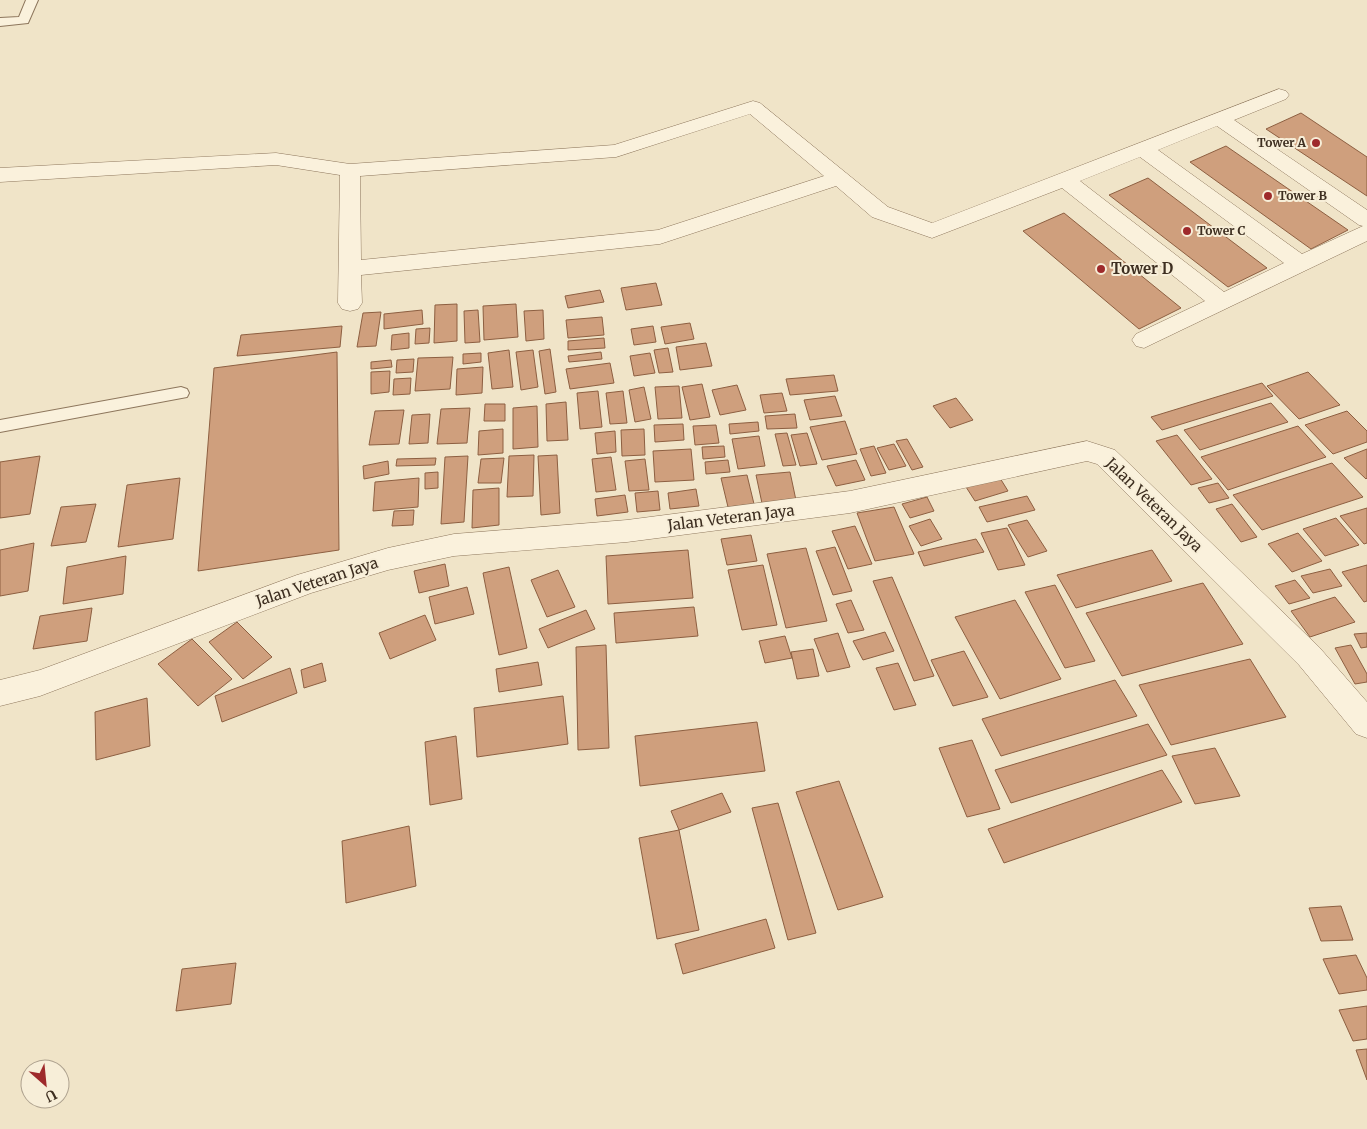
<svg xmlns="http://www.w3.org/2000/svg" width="1367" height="1129" font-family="Merriweather,serif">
	<rect width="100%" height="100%" fill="#f0e4c8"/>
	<g fill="#cf9f7d" stroke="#8d5f41">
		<path d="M1301 113 1367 157V196L1266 129Z"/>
		<path d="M1226 146 1348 230 1311 249 1190 162Z"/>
		<path d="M1148 178 1267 268 1228 287 1109 195Z"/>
		<path d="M1064 213 1181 308 1139 329 1023 231Z"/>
		<path d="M656 283 662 305 626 310 621 288Z"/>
		<path d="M600 290 604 302 568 308 565 296Z"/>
		<path d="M457 304V341L434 343 435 305Z"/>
		<path d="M516 304 518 337 484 340 483 306Z"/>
		<path d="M422 310 423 324 384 329V314Z"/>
		<path d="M478 310 480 342 465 343 464 311Z"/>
		<path d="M543 310 544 339 526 341 524 311Z"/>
		<path d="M381 312 376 346 357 347 363 313Z"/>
		<path d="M602 317 604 335 568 338 566 320Z"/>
		<path d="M690 323 694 339 665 344 661 327Z"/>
		<path d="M342 326 340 347 237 356 241 335Z"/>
		<path d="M653 326 656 342 634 345 631 329Z"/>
		<path d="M430 328 429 343 415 344 416 329Z"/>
		<path d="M409 333V348L391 350 392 335Z"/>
		<path d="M604 338 605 348 568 350V341Z"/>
		<path d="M706 343 712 366 680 370 676 347Z"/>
		<path d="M668 348 673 372 659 373 654 350Z"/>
		<path d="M550 349 556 392 545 394 539 351Z"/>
		<path d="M509 350 513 387 492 389 488 353Z"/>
		<path d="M533 350 538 387 521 390 516 352Z"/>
		<path d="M337 352 339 550 198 571 214 368Z"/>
		<path d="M601 352 602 359 569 362 568 356Z"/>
		<path d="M481 353V362L463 364V354Z"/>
		<path d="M650 353 655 373 634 376 630 356Z"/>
		<path d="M453 357 450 389 415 391 418 358Z"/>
		<path d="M414 359 413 372 396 373 397 360Z"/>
		<path d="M391 360 392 367 371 369V362Z"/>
		<path d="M610 363 614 383 570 389 566 369Z"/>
		<path d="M483 367 482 393 456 395 457 369Z"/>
		<path d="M390 371 389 392 371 394V372Z"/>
		<path d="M1308 372 1340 405 1299 419 1267 386Z"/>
		<path d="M834 375 838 391 790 395 786 379Z"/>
		<path d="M411 378 410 394 393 395 394 379Z"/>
		<path d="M1262 383 1273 396 1162 430 1151 417Z"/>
		<path d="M702 384 710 417 690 420 682 387Z"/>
		<path d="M737 385 746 410 720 415 712 390Z"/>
		<path d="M679 386 682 418 658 419 655 387Z"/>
		<path d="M644 387 651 419 635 422 629 390Z"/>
		<path d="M598 391 602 427 580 429 577 393Z"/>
		<path d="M623 391 627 423 610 424 606 393Z"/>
		<path d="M782 393 787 411 764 413 760 395Z"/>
		<path d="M835 396 842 416 810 420 804 400Z"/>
		<path d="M956 398 973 420 950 428 933 406Z"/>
		<path d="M566 402 568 440 547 441 546 404Z"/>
		<path d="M1271 403 1288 422 1200 450 1184 430Z"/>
		<path d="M485 404H505V421H484Z"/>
		<path d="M537 406 538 447 513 449V408Z"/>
		<path d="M470 408 467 443 437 444 441 409Z"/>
		<path d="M404 410 399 444 369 445 375 411Z"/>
		<path d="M1347 411 1367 431V442L1333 454 1305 425Z"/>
		<path d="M430 414 428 443 409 444 412 415Z"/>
		<path d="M795 414 797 428 767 429 765 416Z"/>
		<path d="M845 421 857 454 822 460 810 427Z"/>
		<path d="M758 422 759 431 730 434 729 424Z"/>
		<path d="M683 424 684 440 655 442 654 425Z"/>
		<path d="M716 425 719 443 695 445 693 426Z"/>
		<path d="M1298 426 1326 457 1228 490 1201 457Z"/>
		<path d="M503 429V453L478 455 479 431Z"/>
		<path d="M644 429 645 455 622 456 621 430Z"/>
		<path d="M615 431 616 452 597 454 595 433Z"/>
		<path d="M787 433 796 465 783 466 775 434Z"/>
		<path d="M807 433 817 464 800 466 791 435Z"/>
		<path d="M1177 435 1212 479 1191 485 1156 441Z"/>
		<path d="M759 436 765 466 738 469 732 439Z"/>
		<path d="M907 439 923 467 912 470 896 441Z"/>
		<path d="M894 444 906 466 889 470 877 448Z"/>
		<path d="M724 446 725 457 703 459 702 447Z"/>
		<path d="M874 446 886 473 871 476 860 449Z"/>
		<path d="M691 449 694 480 655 482 653 451Z"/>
		<path d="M1367 449V478L1366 479 1344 458Z"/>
		<path d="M534 455 533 496 507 497 509 456Z"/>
		<path d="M557 455 560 513 541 515 538 456Z"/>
		<path d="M40 456 30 514 0 518V462Z"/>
		<path d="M468 456 464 522 441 524 445 457Z"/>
		<path d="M611 457 616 490 596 492 592 459Z"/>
		<path d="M436 458 435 465 396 466 397 459Z"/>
		<path d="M504 458 501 483H478L481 459Z"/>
		<path d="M645 459 649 490 629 491 625 461Z"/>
		<path d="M728 460 730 472 706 474 705 462Z"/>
		<path d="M856 460 865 480 836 486 827 466Z"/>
		<path d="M388 461 389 474 364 479 363 466Z"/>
		<path d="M1332 463 1363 497 1262 530 1233 495Z"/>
		<path d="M438 472V488L425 489V473Z"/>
		<path d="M790 472 797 505 763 508 756 475Z"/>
		<path d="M747 475 754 504 728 507 721 478Z"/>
		<path d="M180 478 173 539 118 547 127 485Z"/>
		<path d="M419 478 418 507 373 511 375 482Z"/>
		<path d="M1000 478 1008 491 975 501 966 487Z"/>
		<path d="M1218 483 1229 498 1209 503 1198 488Z"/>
		<path d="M499 488V525L472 528 473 490Z"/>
		<path d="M696 489 699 506 670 509 668 493Z"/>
		<path d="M658 491 660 510 637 512 635 493Z"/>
		<path d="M625 495 628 512 597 516 595 499Z"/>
		<path d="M1027 496 1035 510 987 522 979 507Z"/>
		<path d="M927 497 934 511 910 518 902 504Z"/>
		<path d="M96 504 86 542 51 546 61 507Z"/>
		<path d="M1232 504 1257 537 1241 542 1216 509Z"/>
		<path d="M894 507 914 554 875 561 857 513Z"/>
		<path d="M1367 508V543L1364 544 1340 516Z"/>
		<path d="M414 510 413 525 392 526 394 511Z"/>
		<path d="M1336 518 1359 545 1325 556 1303 529Z"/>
		<path d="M930 519 942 539 921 546 909 526Z"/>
		<path d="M1027 520 1047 551 1028 557 1008 525Z"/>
		<path d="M855 526 872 564 848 569 832 531Z"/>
		<path d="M1007 528 1025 565 998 570 981 533Z"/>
		<path d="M1298 533 1322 561 1292 572 1268 544Z"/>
		<path d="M751 535 757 561 727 565 721 539Z"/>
		<path d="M976 539 984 552 924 566 918 552Z"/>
		<path d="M34 543 28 591 0 596V550Z"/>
		<path d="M835 547 852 591 833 595 816 551Z"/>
		<path d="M806 548 827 621 786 628 767 554Z"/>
		<path d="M688 550 693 598 608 604 606 556Z"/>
		<path d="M1152 550 1172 581 1076 608 1057 575Z"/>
		<path d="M126 556 123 594 63 604 67 567Z"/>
		<path d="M445 564 449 586 419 593 414 571Z"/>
		<path d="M763 565 777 625 742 630 728 570Z"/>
		<path d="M1367 565V601L1364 602 1342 572Z"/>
		<path d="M509 567 527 648 499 655 483 573Z"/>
		<path d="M1330 569 1342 586 1313 593 1301 576Z"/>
		<path d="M558 570 575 607 547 617 531 580Z"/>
		<path d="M892 577 934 676 914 681 873 581Z"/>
		<path d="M1295 580 1310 598 1289 604 1275 586Z"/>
		<path d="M1203 583 1243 644 1122 676 1086 613Z"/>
		<path d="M1055 585 1095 661 1065 668 1025 592Z"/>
		<path d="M467 587 474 614 435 624 429 597Z"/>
		<path d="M1335 597 1355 622 1310 637 1291 611Z"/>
		<path d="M851 600 864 630 848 633 836 604Z"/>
		<path d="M1015 600 1061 679 1000 699 955 617Z"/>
		<path d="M694 607 698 636 616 643 614 613Z"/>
		<path d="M92 608 87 641 33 649 40 616Z"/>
		<path d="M586 610 595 629 548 648 539 629Z"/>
		<path d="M425 615 436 640 390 659 379 633Z"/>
		<path d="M237 622 272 657 243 679 209 642Z"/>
		<path d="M885 632 894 651 863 660 853 641Z"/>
		<path d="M838 633 850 667 827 672 814 639Z"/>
		<path d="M1367 633V647L1361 648 1354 634Z"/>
		<path d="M785 636 792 658 765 663 759 641Z"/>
		<path d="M192 639 232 679 198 706 158 664Z"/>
		<path d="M606 645 609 748 578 750 576 647Z"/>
		<path d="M1351 645 1367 674V682L1355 684 1335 648Z"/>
		<path d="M813 649 819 676 797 679 791 652Z"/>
		<path d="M964 651 988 697 953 706 931 660Z"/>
		<path d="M1250 659 1286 717 1171 745 1139 685Z"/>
		<path d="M538 662 542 685 499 692 496 669Z"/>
		<path d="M322 663 326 681 304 688 301 670Z"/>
		<path d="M898 663 916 705 894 710 876 668Z"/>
		<path d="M290 668 297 693 222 722 215 696Z"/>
		<path d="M1115 680 1137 716 1001 756 982 719Z"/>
		<path d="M563 696 568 744 477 757 474 708Z"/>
		<path d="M147 698 150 746 96 760 95 712Z"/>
		<path d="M757 722 765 771 640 786 635 736Z"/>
		<path d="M1148 724 1167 755 1011 803 995 770Z"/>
		<path d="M456 736 462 799 430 805 425 742Z"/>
		<path d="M972 740 1000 809 967 817 939 748Z"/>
		<path d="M1215 748 1240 796 1195 804 1172 756Z"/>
		<path d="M1162 770 1182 802 1004 863 988 829Z"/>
		<path d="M839 781 883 897 838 910 796 792Z"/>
		<path d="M722 793 731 812 679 830 671 811Z"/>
		<path d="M778 803 816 933 788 940 752 808Z"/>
		<path d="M409 826 416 886 346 903 342 841Z"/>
		<path d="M679 830 699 930 657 939 639 838Z"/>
		<path d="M1341 906 1353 940 1321 941 1309 908Z"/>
		<path d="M766 919 775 948 683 974 675 944Z"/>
		<path d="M1356 955 1367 978V990L1339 994 1323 959Z"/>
		<path d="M236 963 231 1004 176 1011 182 969Z"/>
		<path d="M1367 1006V1039L1353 1041 1339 1010Z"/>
		<path d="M1367 1049V1080L1356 1050Z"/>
	</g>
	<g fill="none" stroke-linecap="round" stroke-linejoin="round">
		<g stroke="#8d765c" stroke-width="2">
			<g id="lane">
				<path d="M26 0H38L28 23 0 26V18L19 17Z"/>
				<path d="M181 387 187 389 189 393 187 397 0 432V420Z"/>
			</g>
		</g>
		<g stroke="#8d765c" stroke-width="1">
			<g id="street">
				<path d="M1279 89 1286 91 1289 95 1286 99 1234 120 1367 210V241L1144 348 1136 346 1132 340 1136 334 1205 301 1062 188 932 238 872 217 836 186 660 244 361 275 362 303 358 309 350 311 342 309 338 303 340 175 276 165 0 182V168L276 153 350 164 614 145 753 101 760 103 888 207 932 223ZM750 114 824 176 658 230 361 260 360 176 616 157ZM1217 126 1359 225 1363 226 1302 254 1158 150ZM1140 157 1284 263 1224 292 1080 181Z"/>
				<path d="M1087 441 1115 450 1319 647 1367 702V738L1356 734 1299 665 1097 464 1087 461 850 513 627 542 454 556 388 570 311 593 40 696 0 706V680L40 670 297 575 388 548 454 534 627 520 850 491Z"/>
			</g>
		</g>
		<use href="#lane" fill="#faf1dc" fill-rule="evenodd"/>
		<use href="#street" fill="#faf1dc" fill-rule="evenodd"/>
	</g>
	<g fill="#9e2a2b" stroke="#f7eed8" stroke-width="2">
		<circle cx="1316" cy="143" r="5"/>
		<circle cx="1268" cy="196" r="5"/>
		<circle cx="1187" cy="231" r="5"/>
		<circle cx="1101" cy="269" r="5"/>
	</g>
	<g text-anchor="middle" stroke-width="4" stroke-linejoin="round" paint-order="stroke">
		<g font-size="12" font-weight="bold" fill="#3d2e20" stroke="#f7eed8" text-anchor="start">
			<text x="1306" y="147" text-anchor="end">Tower A</text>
			<text x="1278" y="200">Tower B</text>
			<text x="1197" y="235">Tower C</text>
		</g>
		<g font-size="15" font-weight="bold" fill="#3d2e20" stroke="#f7eed8" text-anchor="start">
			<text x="1111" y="274">Tower D</text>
		</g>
		<g font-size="15" fill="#3d2e20" stroke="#f7eed8">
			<text transform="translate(1154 505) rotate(44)" y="5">Jalan Veteran Jaya</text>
			<text transform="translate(731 518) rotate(-7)" y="5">Jalan Veteran Jaya</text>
			<text transform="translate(317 582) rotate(-18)" y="5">Jalan Veteran Jaya</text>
		</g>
	</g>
	<g transform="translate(45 1084) rotate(153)"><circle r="24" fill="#f7eed8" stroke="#ada18e"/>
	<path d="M0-4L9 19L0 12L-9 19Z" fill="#9e2a2b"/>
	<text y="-8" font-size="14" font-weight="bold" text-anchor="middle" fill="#3d2e20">U</text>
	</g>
</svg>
